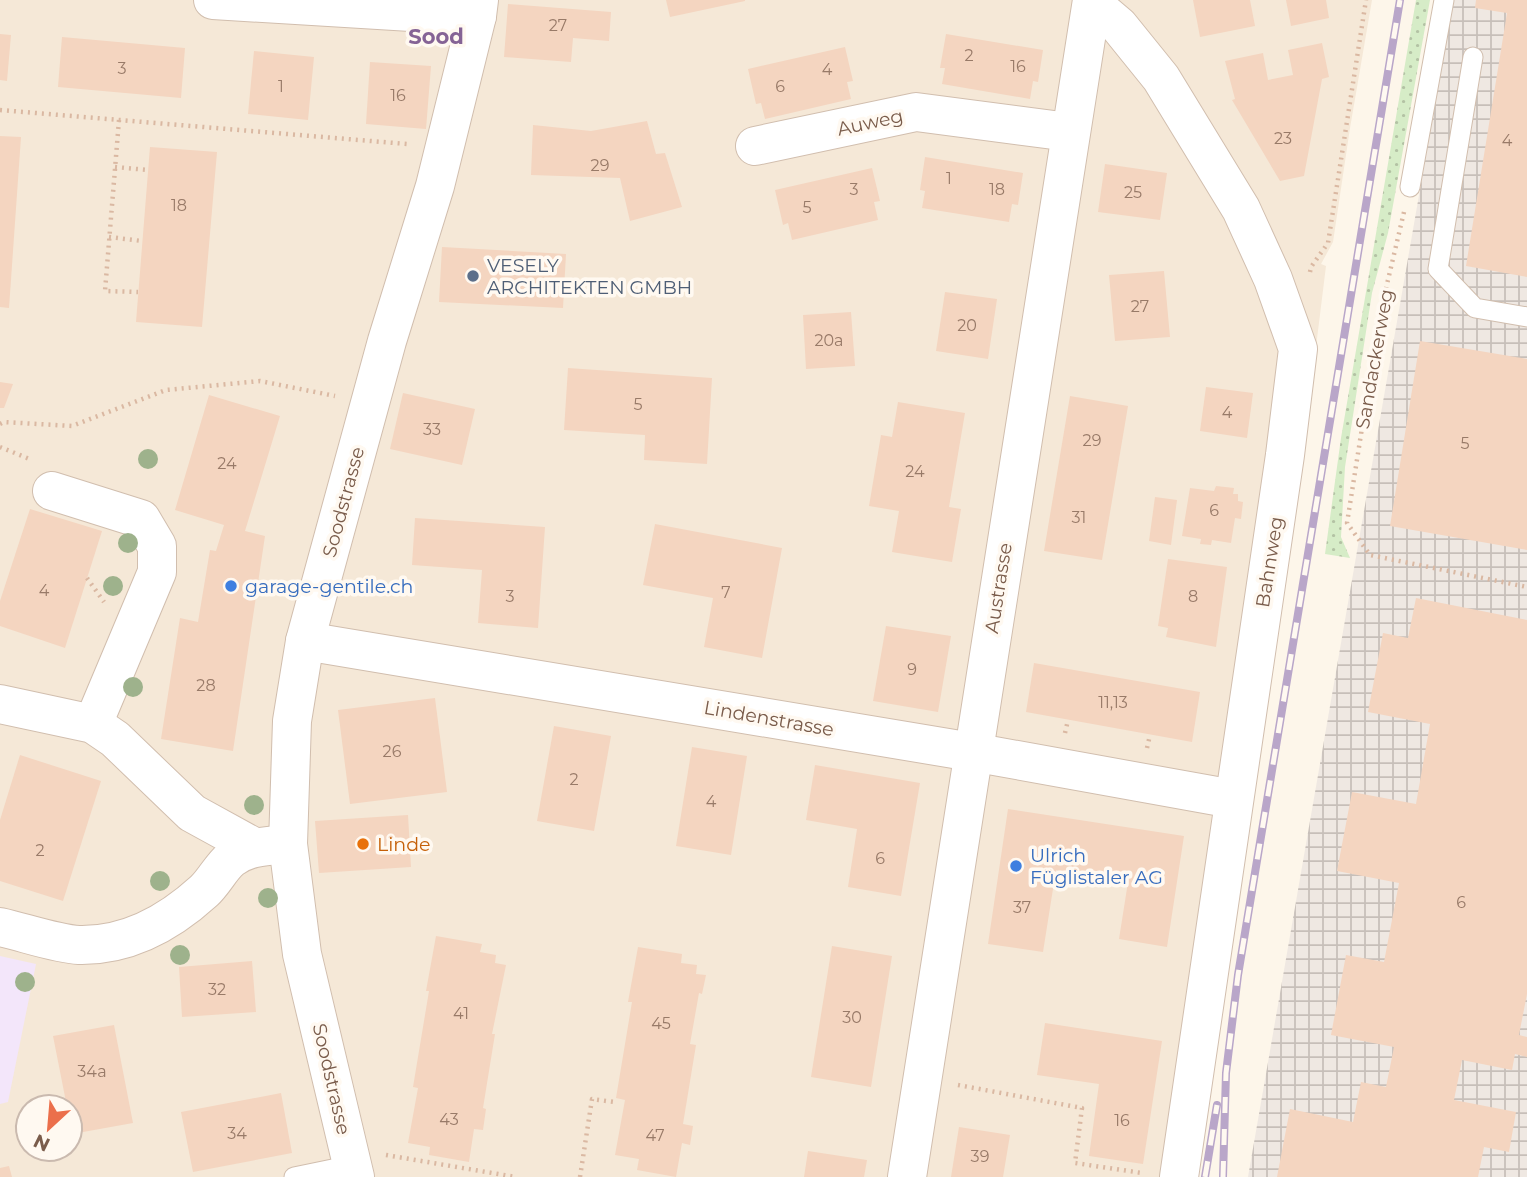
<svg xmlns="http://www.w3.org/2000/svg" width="1527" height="1177" font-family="Montserrat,sans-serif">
	<defs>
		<pattern id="industrial-grid" width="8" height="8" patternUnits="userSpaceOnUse" patternTransform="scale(1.75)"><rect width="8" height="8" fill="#efe8e2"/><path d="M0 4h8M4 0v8" fill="none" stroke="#c7bfb9"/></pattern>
		<pattern id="grass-dots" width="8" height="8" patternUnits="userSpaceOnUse" patternTransform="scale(1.75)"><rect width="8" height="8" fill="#d6ecc7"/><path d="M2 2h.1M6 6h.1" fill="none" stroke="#b3c2a4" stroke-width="1.8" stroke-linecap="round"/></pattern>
	</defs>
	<rect width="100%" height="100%" fill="#fdf6ea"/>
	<path fill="#f5e8d7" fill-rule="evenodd" d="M0 0H1372L1350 128 1333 242 1321 264 1326 266 1315 355 1189 1177H0ZM28 1107H70V1149H28Z"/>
	<path fill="url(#industrial-grid)" d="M1453 0H1527V1177H1248Z"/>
	<path fill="#f3e6fa" d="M0 956 36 964 8 1102 0 1104Z"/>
	<path fill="url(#grass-dots)" d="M1416 0H1430L1388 233 1372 293 1345 467 1341 537 1350 558 1325 554 1341 438Z"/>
	<g fill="#f4d5c0">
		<path d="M666 0H745V1L670 17Z"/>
		<path d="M1193 0H1250L1255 26 1200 37Z"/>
		<path d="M1286 0H1326L1329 18 1291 26Z"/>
		<path d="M1476 0H1527V277L1466 266 1507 13 1475 8Z"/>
		<path d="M508 4 611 12 609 41 573 38 571 62 504 57Z"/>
		<path d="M0 34 11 35 7 81 0 80Z"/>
		<path d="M946 34 1043 50 1038 82 1033 81 1030 99 942 84 945 68H940Z"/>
		<path d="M62 37 185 48 181 98 58 87Z"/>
		<path d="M1322 43 1329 77 1322 79 1304 176 1280 181 1232 100 1235 99 1225 61 1263 53 1268 80 1293 75 1288 50Z"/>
		<path d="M845 47 853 81 847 82 851 99 765 119 761 103 756 104 748 69Z"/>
		<path d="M254 51 314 57 308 120 248 114Z"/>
		<path d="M370 62 431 66 426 129 366 124Z"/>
		<path d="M647 121 656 154 665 153 682 207 630 221 620 178 531 175 533 125 591 131Z"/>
		<path d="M0 136 21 137 9 308 0 307Z"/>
		<path d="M150 147 217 152 202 327 136 322Z"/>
		<path d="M925 157 1023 173 1018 205 1012 204 1009 222 922 208 925 191 920 190Z"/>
		<path d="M1105 164 1167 173 1160 220 1098 212Z"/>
		<path d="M872 168 880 201 874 202 878 220 792 240 788 223 783 225 775 190Z"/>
		<path d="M442 247 566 254 563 308 439 302Z"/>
		<path d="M1164 271 1170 337 1115 341 1109 275Z"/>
		<path d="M945 292 997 299 988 359 936 351Z"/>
		<path d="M851 312 855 366 806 369 803 315Z"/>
		<path d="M1420 341 1527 359V550L1390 526Z"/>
		<path d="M568 368 712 378 707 464 644 460 645 435 564 430Z"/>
		<path d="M0 382 13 384 4 408H0Z"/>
		<path d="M1206 387 1253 393 1247 438 1200 431Z"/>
		<path d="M403 393 475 409 462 465 390 449Z"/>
		<path d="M209 395 280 416 245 531 265 536 233 751 161 739 180 618 198 622 210 550 216 551 224 525 175 510Z"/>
		<path d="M1070 396 1128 406 1102 560 1044 551Z"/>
		<path d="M898 402 965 413 949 507 961 509 952 562 892 552 899 511 869 506 881 435 892 437Z"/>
		<path d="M1216 486 1234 488 1233 494H1238V501L1243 502 1241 519 1235 518 1231 543 1212 540 1211 545 1200 544 1201 539 1182 536 1190 488 1214 491Z"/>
		<path d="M1155 497 1177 500 1171 545 1149 541Z"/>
		<path d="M30 509 102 531 65 648 0 626V601Z"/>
		<path d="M415 518 545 527 538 628 478 623 482 570 412 565Z"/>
		<path d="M655 524 782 548 762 658 704 647 713 598 643 585Z"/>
		<path d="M1168 559 1227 567 1216 647 1166 637 1168 628 1158 626Z"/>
		<path d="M1416 598 1527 620V994L1519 1035 1527 1037V1057L1515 1054 1512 1070 1462 1060 1454 1100 1516 1112 1509 1152 1484 1147 1478 1177H1277L1290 1109 1353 1122 1361 1082 1386 1087 1394 1047 1331 1035 1346 955 1384 962 1399 883 1337 871 1352 792 1416 804 1430 724 1368 712 1383 633 1408 638Z"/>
		<path d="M886 626 951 636 938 712 873 701Z"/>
		<path d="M1034 663 1200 692 1192 742 1026 712Z"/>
		<path d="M435 698 447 792 350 804 338 710Z"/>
		<path d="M554 726 611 736 594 831 537 821Z"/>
		<path d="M692 747 747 756 731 855 676 846Z"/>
		<path d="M20 755 101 781 63 901 0 881V820Z"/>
		<path d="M815 765 920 783 901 896 848 887 857 829 806 820Z"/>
		<path d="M1008 809 1184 836 1167 947 1119 939 1128 882 1056 870 1043 952 988 944Z"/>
		<path d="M408 815 411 867 319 873 315 821Z"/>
		<path d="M436 936 482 944 480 952 496 955 495 963 506 965 492 1034H495L483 1108 486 1109 483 1130 474 1129 469 1162 429 1155 430 1147 408 1143 418 1088 413 1087 429 991H426Z"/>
		<path d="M832 946 892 956 871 1087 811 1077Z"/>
		<path d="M638 947 682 954 681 963 697 965 696 974 706 975 702 994 699 993 690 1044 696 1045 683 1124 693 1126 690 1145 682 1143 676 1177 637 1170 639 1159 615 1155 625 1100 616 1098 632 1002H628Z"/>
		<path d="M252 961 256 1012 182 1017 179 967Z"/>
		<path d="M1045 1023 1162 1041 1143 1164 1089 1156 1099 1084 1037 1075Z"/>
		<path d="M114 1025 133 1123 72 1134 70 1107H67L53 1036Z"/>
		<path d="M281 1093 292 1153 193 1172 181 1112Z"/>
		<path d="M959 1127 1010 1135 1003 1177H951Z"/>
		<path d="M808 1151 867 1160 864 1177H804Z"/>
		<path d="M9 1166 12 1177H0V1168Z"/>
	</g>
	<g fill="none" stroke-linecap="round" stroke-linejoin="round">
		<g stroke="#d1beae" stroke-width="21">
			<g id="service">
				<path d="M1473 57 1438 269 1475 308 1527 317"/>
				<path d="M1410 187 1444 0"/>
				<path d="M294 1177 352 1165"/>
			</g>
		</g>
		<g stroke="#d1beae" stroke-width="40">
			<g id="minor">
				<path d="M213 0 477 16"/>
				<path d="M1092 3 1119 26 1161 78 1241 209 1273 279 1298 349 1285 455 1179 1177"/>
				<path d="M755 146 916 112 1069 132"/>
				<path d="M52 491 141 519 157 546V572L93 724"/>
				<path d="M305 641 972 752 1233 799"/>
				<path d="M0 704 93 724 115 739 192 813 254 847"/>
				<path d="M0 927C23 932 57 944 79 945 127 946 169 923 204 891 214 882 221 867 231 859 247 846 268 846 288 844"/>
				<path d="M355 1177 302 954 288 844 292 721 305 641 387 341 435 186 477 16 479 0"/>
				<path d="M907 1177 1092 0"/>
			</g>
		</g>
		<g stroke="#dab8a2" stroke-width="4.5" stroke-dasharray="2 5" stroke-linecap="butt">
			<path d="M0 110 407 144"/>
			<path d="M119 120 105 291 138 292"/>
			<path d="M115 167 148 170"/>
			<path d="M1404 212 1380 314 1347 523 1370 555 1527 587"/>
			<path d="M109 237 142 241"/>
			<path d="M1310 272 1311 267 1328 243 1366 0"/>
			<path d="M0 424 4 422 72 426 166 390 260 381 335 396"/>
			<path d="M0 447 32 460"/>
			<path d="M87 578 104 602"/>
			<path d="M1065 733 1068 720"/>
			<path d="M1147 748 1150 735"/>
			<path d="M958 1085 1082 1108 1075 1163 1142 1173"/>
			<path d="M386 1155 516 1177"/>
			<path d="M580 1177 592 1099 614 1102"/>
		</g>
		<use href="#service" stroke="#fff" stroke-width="19"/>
		<use href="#minor" stroke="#fff" stroke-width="38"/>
		<g stroke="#b9a6c9" stroke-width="8">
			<g id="rail">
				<path d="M1205 1177 1217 1105"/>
				<path d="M1223 1177 1226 1073 1238 975 1400 0"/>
			</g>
		</g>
		<use href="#rail" stroke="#fff9f1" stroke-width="5" stroke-dasharray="16" stroke-linecap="butt"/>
	</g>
	<g fill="#9eb28c">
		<circle cx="148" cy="459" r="10"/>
		<circle cx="128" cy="543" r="10"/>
		<circle cx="113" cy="586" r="10"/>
		<circle cx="133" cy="687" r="10"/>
		<circle cx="254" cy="805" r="10"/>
		<circle cx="160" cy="881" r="10"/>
		<circle cx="268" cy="898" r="10"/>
		<circle cx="180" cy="955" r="10"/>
		<circle cx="25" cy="982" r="10"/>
	</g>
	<circle fill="#5c6f8a" stroke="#fff9f1" stroke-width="2.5" cx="473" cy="276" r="7"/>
	<g fill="#3f7fe0" stroke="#fff9f1" stroke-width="2.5">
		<circle cx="231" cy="586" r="7"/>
		<circle cx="1016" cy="866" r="7"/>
	</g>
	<circle fill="#e8710a" stroke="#fff9f1" stroke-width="2.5" cx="363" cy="844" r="7"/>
	<g text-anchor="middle" stroke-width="7" stroke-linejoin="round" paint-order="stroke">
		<g font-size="16" fill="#987a68">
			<text x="558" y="31">27</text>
			<text x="969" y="61">2</text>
			<text x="1018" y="72">16</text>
			<text x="122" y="74">3</text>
			<text x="827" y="75">4</text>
			<text x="281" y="92">1</text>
			<text x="780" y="92">6</text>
			<text x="398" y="101">16</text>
			<text x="1283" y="144">23</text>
			<text x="1507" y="146">4</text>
			<text x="600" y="171">29</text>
			<text x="949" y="184">1</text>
			<text x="854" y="195">3</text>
			<text x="997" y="195">18</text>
			<text x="1133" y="198">25</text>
			<text x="179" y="211">18</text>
			<text x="807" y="213">5</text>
			<text x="1140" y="312">27</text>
			<text x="967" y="331">20</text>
			<text x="829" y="346">20a</text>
			<text x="638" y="410">5</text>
			<text x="1227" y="418">4</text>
			<text x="432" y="435">33</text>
			<text x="1092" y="446">29</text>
			<text x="1465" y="449">5</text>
			<text x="227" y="469">24</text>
			<text x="915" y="477">24</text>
			<text x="1214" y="516">6</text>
			<text x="1079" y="523">31</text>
			<text x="44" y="596">4</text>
			<text x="726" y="598">7</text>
			<text x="510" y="602">3</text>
			<text x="1193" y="602">8</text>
			<text x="912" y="675">9</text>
			<text x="206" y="691">28</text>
			<text x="1113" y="708">11,13</text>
			<text x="392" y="757">26</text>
			<text x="574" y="785">2</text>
			<text x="711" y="807">4</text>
			<text x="40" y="856">2</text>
			<text x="880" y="864">6</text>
			<text x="1461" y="908">6</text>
			<text x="1022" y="913">37</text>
			<text x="217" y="995">32</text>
			<text x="461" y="1019">41</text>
			<text x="852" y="1023">30</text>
			<text x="661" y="1029">45</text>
			<text x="92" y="1077">34a</text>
			<text x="449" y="1125">43</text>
			<text x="1122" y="1126">16</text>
			<text x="237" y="1139">34</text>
			<text x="655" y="1141">47</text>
			<text x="980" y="1162">39</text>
		</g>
		<g font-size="19" fill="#7a5c4b" stroke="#fff9f1">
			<text transform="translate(870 122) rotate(-12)" y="7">Auweg</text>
			<text transform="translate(1374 359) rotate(-80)" y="7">Sandackerweg</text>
			<text transform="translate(343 502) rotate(-75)" y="7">Soodstrasse</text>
			<text transform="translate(1269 562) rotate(-81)" y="7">Bahnweg</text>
			<text transform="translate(998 588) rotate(-81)" y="7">Austrasse</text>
			<text transform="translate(769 718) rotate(10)" y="7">Lindenstrasse</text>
			<text transform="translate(332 1079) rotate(77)" y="7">Soodstrasse</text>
		</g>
		<g font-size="19" fill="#4e5e75" stroke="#fff9f1" text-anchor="start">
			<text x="487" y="272">VESELY<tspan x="487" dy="22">ARCHITEKTEN GMBH</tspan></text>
		</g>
		<g font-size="19" fill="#366cbe" stroke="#fff9f1" text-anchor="start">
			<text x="245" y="593">garage-gentile.ch</text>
			<text x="1030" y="862">Ulrich<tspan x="1030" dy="22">Füglistaler AG</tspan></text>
		</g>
		<g font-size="19" fill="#c56008" stroke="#fff9f1" text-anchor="start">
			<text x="377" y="851">Linde</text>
		</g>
		<g font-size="21" font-weight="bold" fill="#856395" stroke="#fff9f1">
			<text x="436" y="44">Sood</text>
		</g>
	</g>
	<g transform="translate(49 1128) rotate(206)"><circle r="33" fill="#fff9f1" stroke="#cabaaf" stroke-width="2"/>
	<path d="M0-5L12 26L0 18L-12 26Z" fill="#eb6f4b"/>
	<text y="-10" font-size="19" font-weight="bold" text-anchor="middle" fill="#7a5c4b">N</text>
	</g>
</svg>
